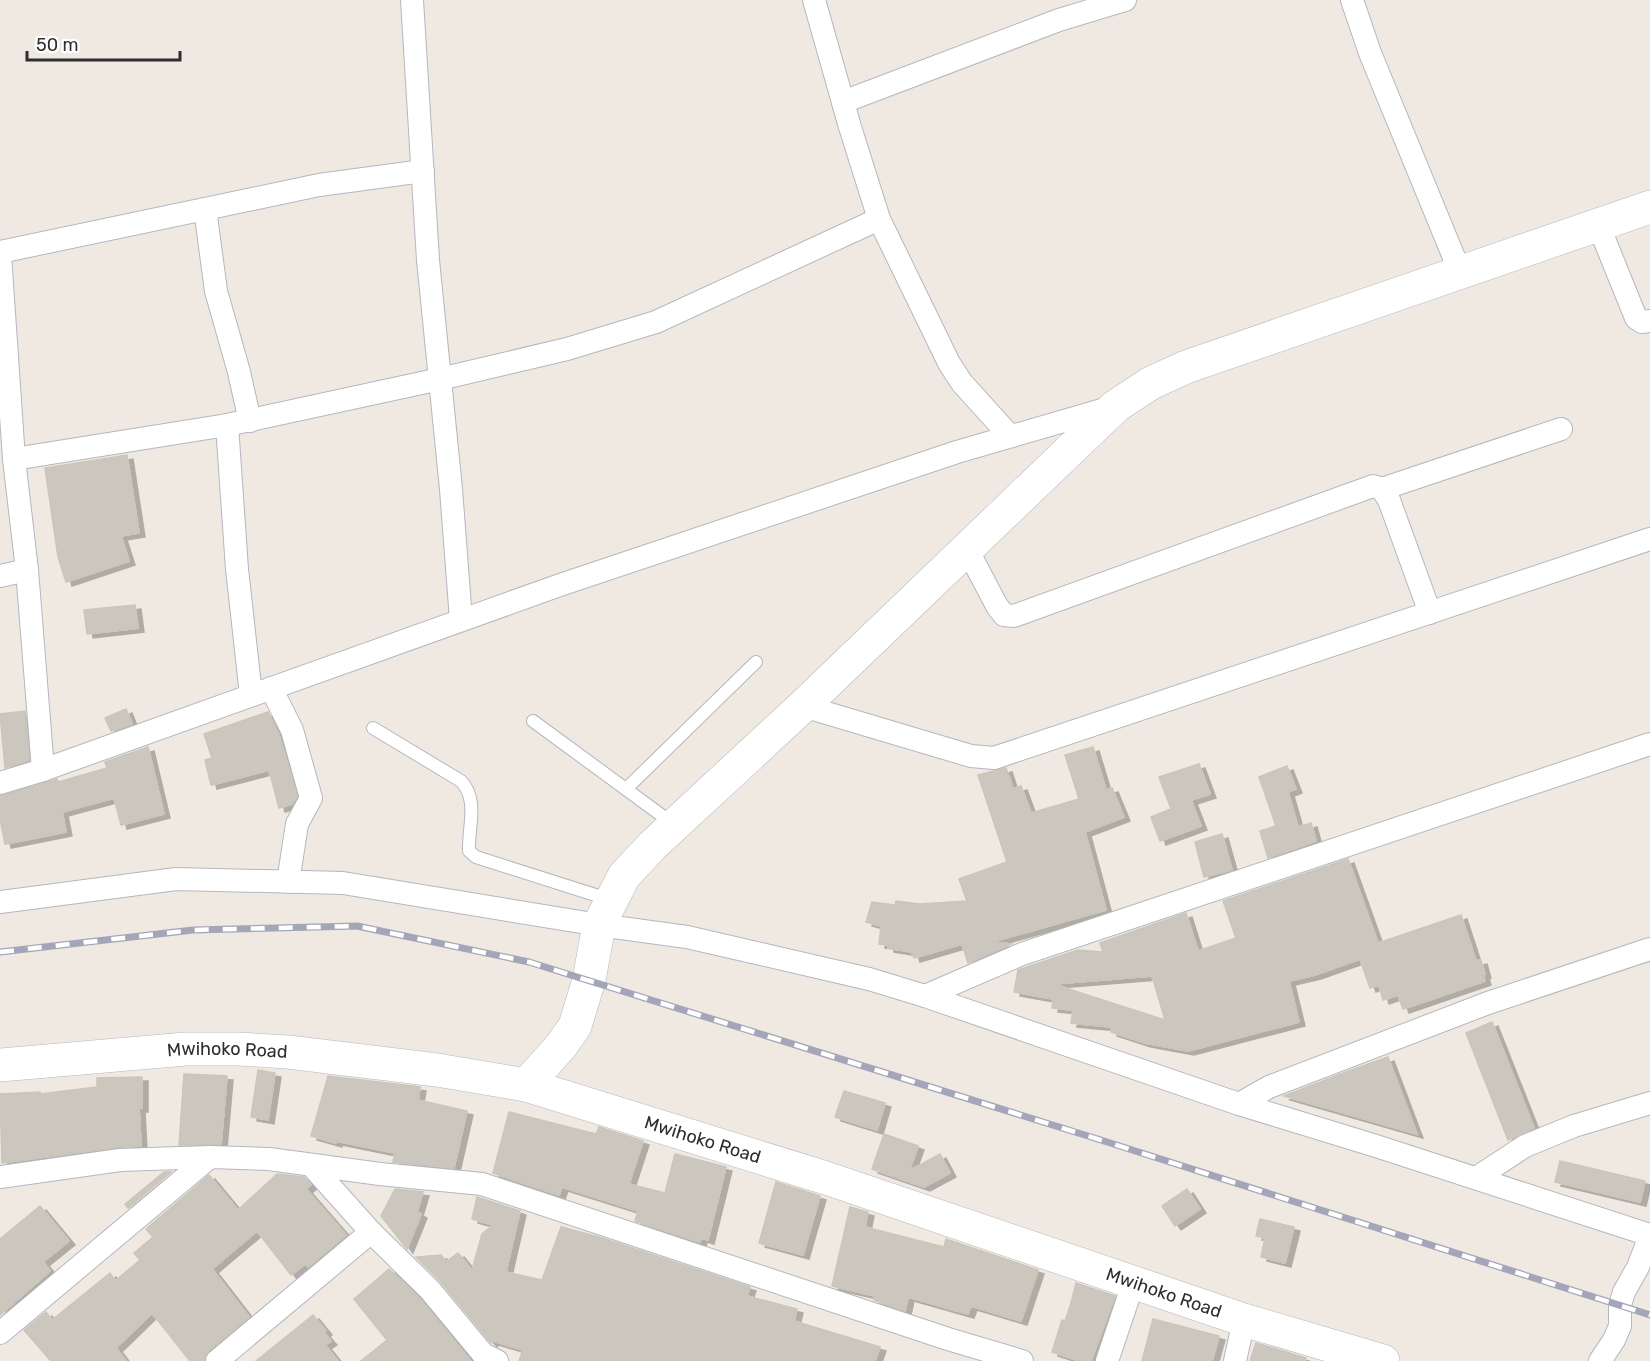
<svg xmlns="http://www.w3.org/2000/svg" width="1650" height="1361" font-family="Rubik,sans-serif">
	<defs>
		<filter id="shadow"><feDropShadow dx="6" dy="4" stdDeviation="0" flood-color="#0004"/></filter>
	</defs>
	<rect width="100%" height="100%" fill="#efe9e1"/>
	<g fill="#cbc7bf" stroke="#cbc5ba" stroke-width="1.5" fill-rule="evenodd" filter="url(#shadow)">
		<path d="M127 455 139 533 121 536 129 561 66 582 58 557 45 468Z"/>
		<path d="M135 605 138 628 87 634 84 610Z"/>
		<path d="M126 709 132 724 111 731 105 718Z"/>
		<path d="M25 711 29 760 5 768 0 714Z"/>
		<path d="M268 712 279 735 297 796 292 804 279 808 269 770 211 785 205 760 212 758 204 734Z"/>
		<path d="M148 747 164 814 121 825 114 798 62 812 66 832 5 844 0 819V796L57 779 58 782 107 768 105 762Z"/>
		<path d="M1093 747 1106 790 1112 788 1124 817 1085 832 1106 910 992 942 1011 944 968 963 962 944 914 958 912 952 888 948V945L879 944 881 926 866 922 872 902 895 905 896 901 920 904 967 901 959 879 1007 862 978 775 1006 768 1013 789 1021 786 1031 813 1079 799 1065 755Z"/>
		<path d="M1199 764 1210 794 1191 800 1201 826 1160 841 1151 817 1171 809 1159 777Z"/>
		<path d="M1287 766 1296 789 1288 792 1298 827 1311 823 1316 841 1268 858 1260 831 1276 826 1259 777Z"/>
		<path d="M1222 834 1232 870 1204 877 1195 842Z"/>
		<path d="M1348 859 1378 943 1461 915 1476 961 1481 960 1485 974 1483 975 1485 981 1403 1009 1398 995 1383 1000 1379 985 1370 988 1360 959 1315 975 1289 981 1299 1022 1188 1051 1145 1043 1111 1032 1112 1027 1071 1023 1073 1010 1052 1008 1053 999 1014 992 1018 970 1078 950 1103 952 1100 943 1186 913 1198 951 1236 938 1223 901ZM1152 976 1165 1020 1053 984Z"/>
		<path d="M1492 1022 1534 1128 1508 1140 1466 1033Z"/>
		<path d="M1388 1057 1417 1134 1284 1096 1346 1072Z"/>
		<path d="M258 1070 275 1073 268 1120 251 1117Z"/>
		<path d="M184 1074 227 1076 221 1144 179 1145Z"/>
		<path d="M328 1076 420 1087 418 1100 467 1111 454 1168 393 1162 395 1153 336 1141V1143L311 1136Z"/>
		<path d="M142 1077V1108H139L141 1146 118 1147 2 1163 0 1094 40 1092V1094L97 1087V1078Z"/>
		<path d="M844 1091 885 1103 877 1130 835 1117Z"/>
		<path d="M509 1112 596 1134 599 1127 643 1141 629 1184 665 1193 675 1154 726 1167 708 1240 701 1238 700 1242 635 1221 638 1211 562 1187 559 1195 493 1173Z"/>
		<path d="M884 1134 918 1146 909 1171 940 1154 950 1173 924 1187 872 1169Z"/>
		<path d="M1560 1161 1645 1181 1640 1202 1555 1182Z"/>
		<path d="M164 1172H171L128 1208 125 1204Z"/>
		<path d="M277 1174 304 1177 311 1185 306 1189 346 1235 308 1267 305 1264 291 1275 257 1231 212 1269 249 1317 208 1351 204 1361H190L152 1313 116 1348 126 1361H51L24 1330 46 1312 52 1320 110 1273 115 1281 140 1260 134 1253 153 1237 146 1229 209 1175 238 1210Z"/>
		<path d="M776 1182 820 1196 803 1255 759 1243Z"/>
		<path d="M395 1189 423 1192 417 1212 421 1214 407 1249 381 1216Z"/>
		<path d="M1187 1189 1200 1209 1175 1226 1162 1206Z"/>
		<path d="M477 1197 520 1211 506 1272 542 1280 561 1227 599 1237 750 1287 747 1296 797 1309 794 1321 880 1347 875 1361H519L523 1350 493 1341 491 1343 440 1281 416 1257 441 1255 446 1262 458 1253 472 1270 482 1234 493 1225 472 1219Z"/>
		<path d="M40 1206 69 1241 43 1262 50 1271 0 1315V1239Z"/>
		<path d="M850 1207 868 1212 865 1227 944 1247 946 1239 1038 1270 1021 1321 971 1306 968 1314 908 1297 905 1311 874 1300 875 1296 832 1286Z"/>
		<path d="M1260 1219 1294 1227 1285 1263 1261 1257 1265 1238 1256 1236Z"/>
		<path d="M389 1269 420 1299 470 1360 361 1361 387 1340 354 1299Z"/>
		<path d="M1076 1283 1115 1296 1091 1361H1080L1052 1352 1062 1320 1065 1321 1071 1303Z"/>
		<path d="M313 1315 326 1331 324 1333 331 1341 325 1345 338 1361H256Z"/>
		<path d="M1153 1319 1219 1336 1212 1361H1142Z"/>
		<path d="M1256 1343 1306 1358 1305 1361H1250Z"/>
	</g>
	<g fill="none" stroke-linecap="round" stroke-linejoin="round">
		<g stroke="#b4b7c1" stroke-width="14">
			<g id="lane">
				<path d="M533 721 672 823"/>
				<path d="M373 728 461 781C479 800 468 827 469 851L476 857 611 900"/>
				<path d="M626 789 756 662"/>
			</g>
		</g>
		<g stroke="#b4b7c1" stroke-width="24">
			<g id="street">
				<path d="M412 0 428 260 451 489 461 620"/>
				<path d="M814 0 850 127 879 219 949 363 962 383 1010 436"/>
				<path d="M1352 0 1370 53 1460 272"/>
				<path d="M843 102 1059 20 1125 0"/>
				<path d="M205 209 216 291 239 372 250 421"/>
				<path d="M1598 224 1636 318 1642 322 1650 321"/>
				<path d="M0 252 319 185 423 171"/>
				<path d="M0 255 14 459 27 570 43 770"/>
				<path d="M227 425 237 569 251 695"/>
				<path d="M14 459 227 425 440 379 567 349 656 322 879 219"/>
				<path d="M1382 489 1561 429"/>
				<path d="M967 549 997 606 1004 615 1014 616 1373 486 1382 489 1389 500 1430 613"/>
				<path d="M0 576 27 570"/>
				<path d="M271 688 292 730 311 798 297 824 288 882"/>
				<path d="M803 706 971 756 994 758 1650 539"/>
				<path d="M0 783 43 770 560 585 957 452 1112 407"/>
				<path d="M0 902 176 879 343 883 599 925 687 937 869 979 925 996 1239 1104 1376 1146 1650 1235"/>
				<path d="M925 996 1022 954 1650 744"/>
				<path d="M1239 1104 1269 1087 1488 1003 1650 949"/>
				<path d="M311 1165 371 1232 430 1290 483 1354 497 1361"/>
				<path d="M0 1177 120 1160 210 1157 269 1159 380 1174 482 1184 948 1339 1022 1361"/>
				<path d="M1476 1178 1525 1146 1574 1126 1650 1103"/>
				<path d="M0 1333 210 1157"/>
				<path d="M217 1361 371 1232"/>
				<path d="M1107 1361 1134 1281"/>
				<path d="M1235 1361 1244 1320"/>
				<path d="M1600 1361 1614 1340 1620 1326V1305L1624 1292 1638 1267 1650 1236"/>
			</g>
		</g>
		<g stroke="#b4b7c1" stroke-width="34">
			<g id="secondary">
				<path id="s1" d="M0 1065 186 1049H238L288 1052 437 1070 526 1085 826 1178 1244 1320 1383 1361"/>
				<path d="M526 1085 561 1046 575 1026 589 980 599 925 624 876 653 845 803 706 1116 406 1151 383 1186 367 1650 207"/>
			</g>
		</g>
		<use href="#lane" stroke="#fff" stroke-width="12"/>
		<use href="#street" stroke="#fff" stroke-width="22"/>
		<use href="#secondary" stroke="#fff" stroke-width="33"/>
		<g stroke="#a3a6b8" stroke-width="7">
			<path id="rail" d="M0 952 193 930 357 926 529 962 1104 1141 1650 1315"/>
		</g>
		<use href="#rail" stroke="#fff" stroke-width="4.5" stroke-dasharray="14" stroke-linecap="butt"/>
	</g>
	<g text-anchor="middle" stroke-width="6" stroke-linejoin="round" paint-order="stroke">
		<g font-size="18" fill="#2e2e2e" stroke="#fff">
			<text dy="6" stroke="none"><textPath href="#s1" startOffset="228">Mwihoko Road</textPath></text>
			<text dy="6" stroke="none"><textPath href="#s1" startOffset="714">Mwihoko Road</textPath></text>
			<text dy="6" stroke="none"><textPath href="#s1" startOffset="1200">Mwihoko Road</textPath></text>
		</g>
	</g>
	<path d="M27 51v9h153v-9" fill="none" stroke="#2e2e2e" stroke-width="3"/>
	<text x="36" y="51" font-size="18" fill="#2e2e2e" stroke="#ffffff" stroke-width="4.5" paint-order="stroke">50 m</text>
</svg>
